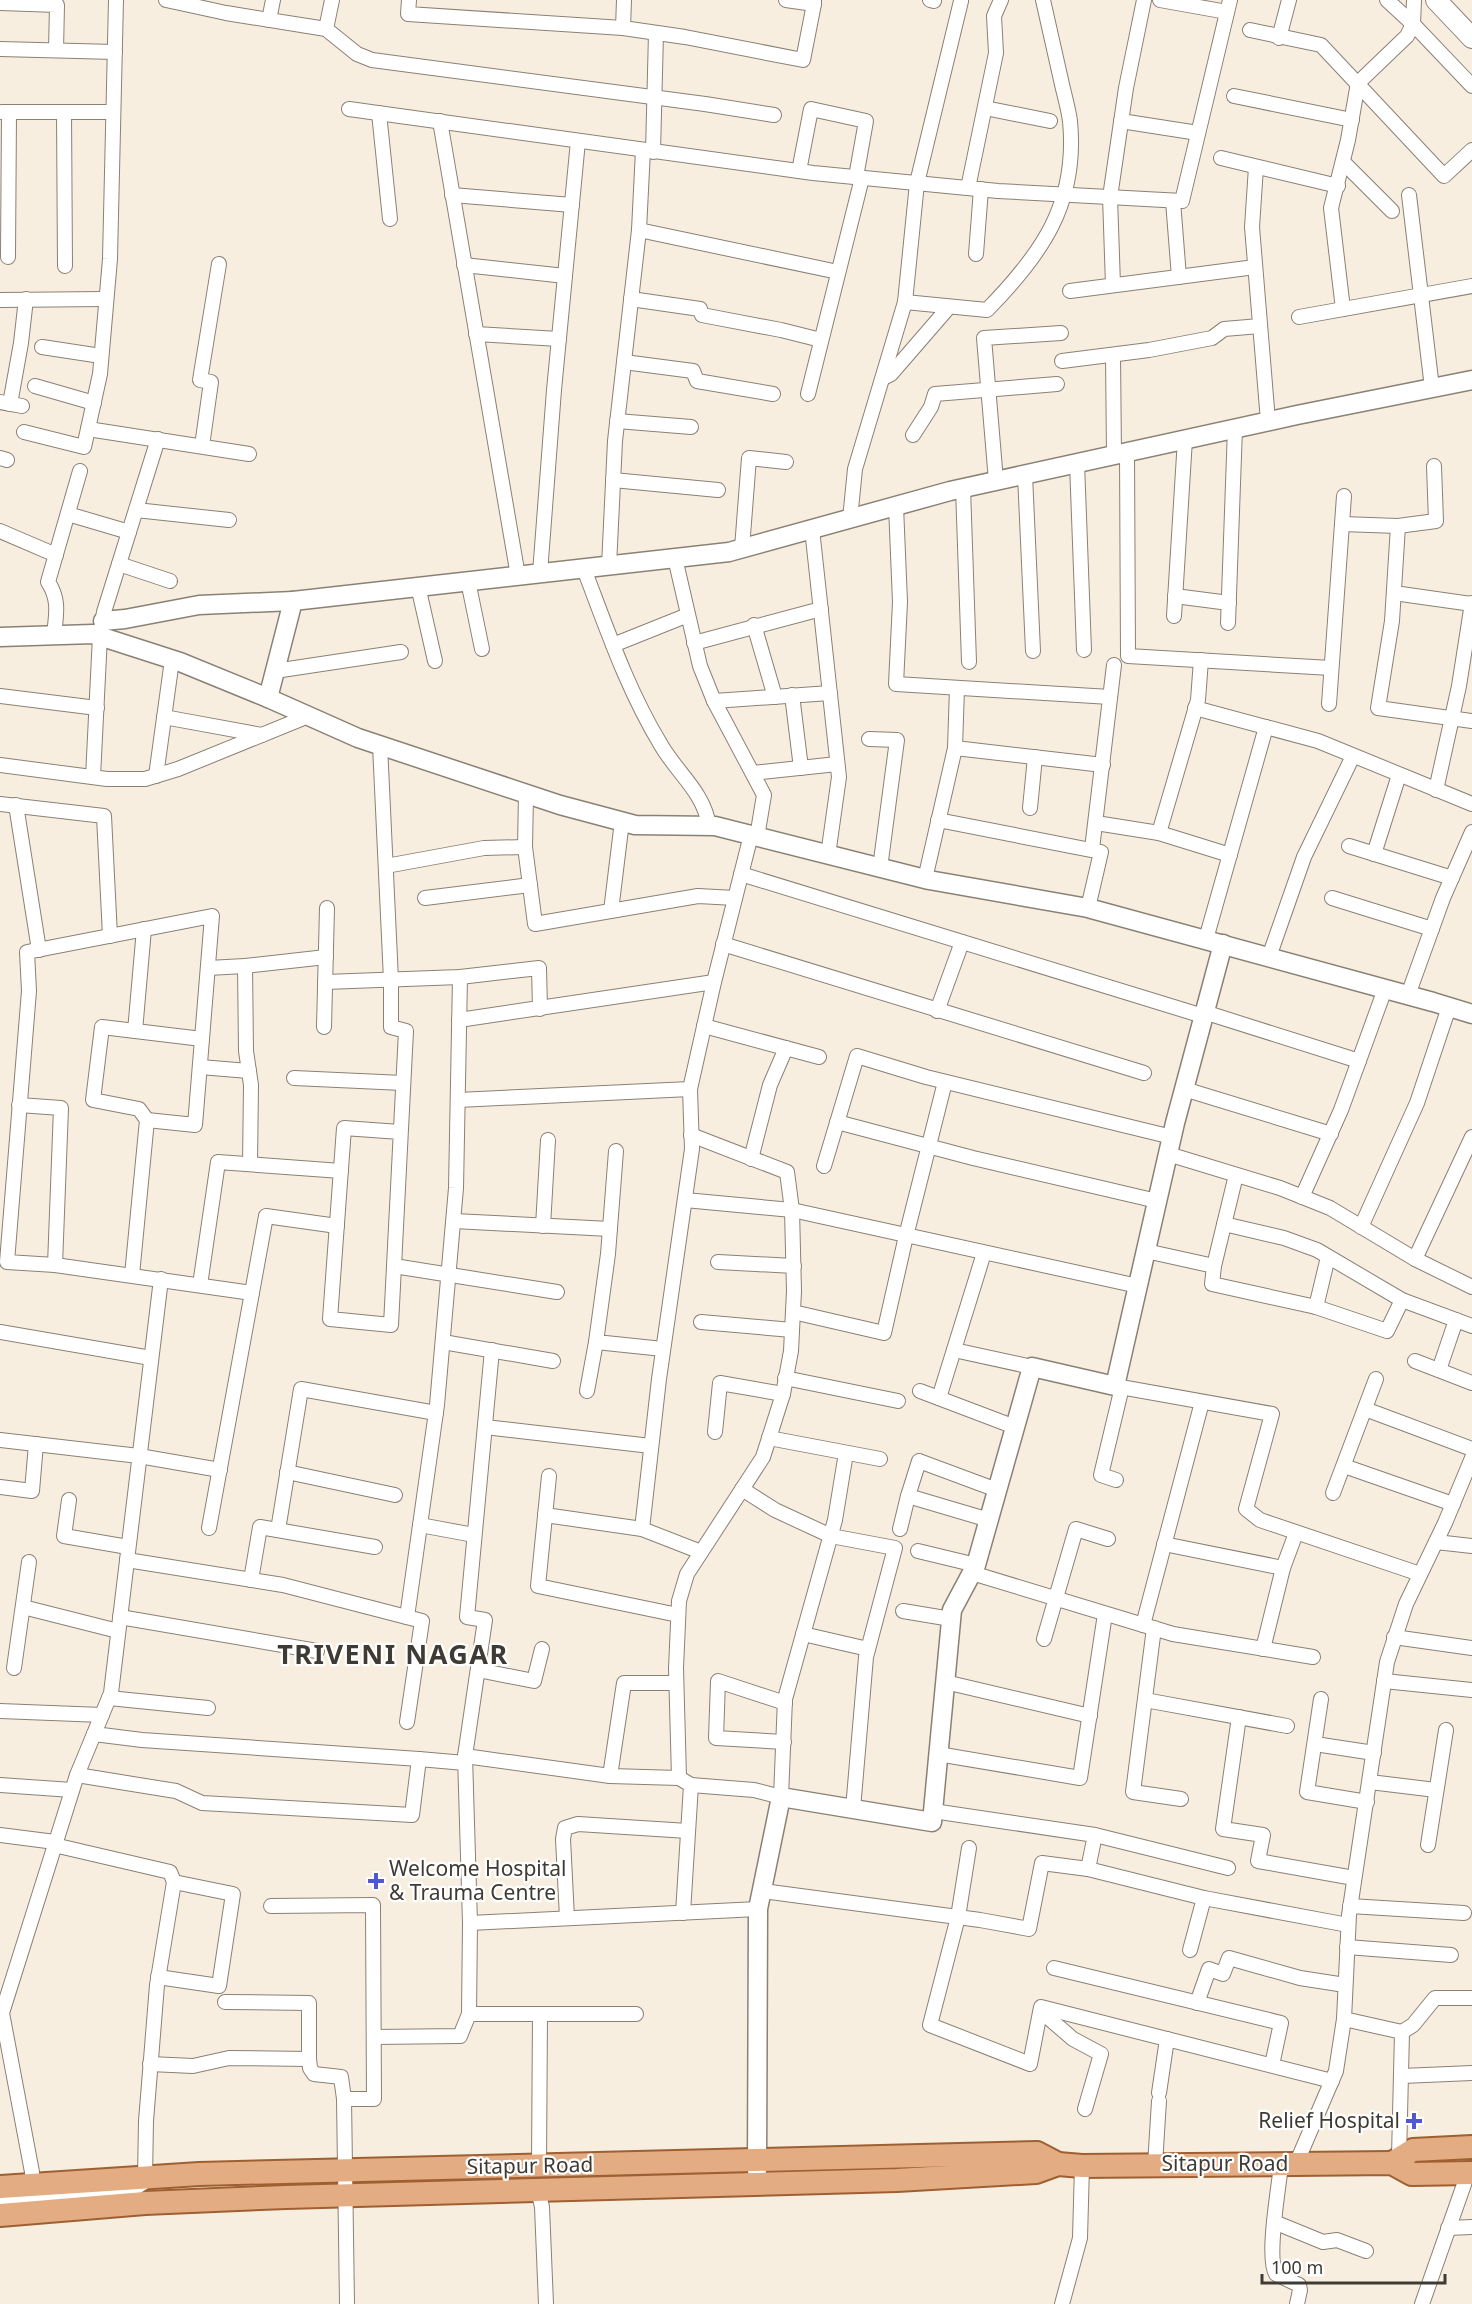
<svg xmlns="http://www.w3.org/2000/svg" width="1472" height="2304" font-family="'Noto Sans',sans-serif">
	<rect width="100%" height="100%" fill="#f8eee0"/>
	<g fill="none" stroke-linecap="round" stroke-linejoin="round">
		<g stroke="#8a8175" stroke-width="16">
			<g id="minor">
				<path d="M166 0 226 13 326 29 357 54 372 60 705 104 774 115"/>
				<path d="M409 0 408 14 623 28 685 37 803 60 814 4"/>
				<path d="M786 0 814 4V0"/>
				<path d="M930 0 934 1"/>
				<path d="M1160 0 1227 12"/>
				<path d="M1387 0 1413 24 1472 86"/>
				<path d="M0 3 57 5 56 50"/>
				<path d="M269 20 273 0"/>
				<path d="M623 28 624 0"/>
				<path d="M326 29 332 0"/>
				<path d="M1250 30 1321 45 1444 176 1472 150"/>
				<path d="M1279 38 1289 0"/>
				<path d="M0 49 115 52"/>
				<path d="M1234 96 1352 120"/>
				<path d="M985 108 1050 121"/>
				<path d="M349 109 813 173 998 191 1182 201 1230 0"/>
				<path d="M2 112H112"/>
				<path d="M64 112 65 266"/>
				<path d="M379 113 390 219"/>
				<path d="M440 121 518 576"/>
				<path d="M1121 121 1198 133"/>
				<path d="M653 152 656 33"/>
				<path d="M1221 158 1338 186"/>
				<path d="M1343 162 1392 211"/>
				<path d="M1256 167 1252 227 1268 421"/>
				<path d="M799 171 811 109 866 121 856 177"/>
				<path d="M968 188 996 53 994 16 1001 0"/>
				<path d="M452 195 572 205"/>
				<path d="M1409 195 1432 388"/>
				<path d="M1173 201 1179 277"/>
				<path d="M639 230 838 272"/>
				<path d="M976 254 981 189"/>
				<path d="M8 257 9 112"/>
				<path d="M464 265 565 276"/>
				<path d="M1113 285 1110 197 1126 88 1144 0"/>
				<path d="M1070 291 1255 267"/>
				<path d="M631 299 700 309 702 315 781 330 821 340"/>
				<path d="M0 300 106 299"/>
				<path d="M905 302 987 310C1042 254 1078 203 1070 121 1068 107 1064 94 1061 80 1055 54 1049 27 1043 0"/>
				<path d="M1343 309 1331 208 1348 140 1358 83 1407 36 1413 24 1414 0"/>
				<path d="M1299 317 1472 286"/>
				<path d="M476 334 559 339"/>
				<path d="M42 347 101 356"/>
				<path d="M1113 355 1114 455"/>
				<path d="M1062 361 1149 350 1212 338 1224 329 1260 326"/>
				<path d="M624 362 693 371 697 381 773 394"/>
				<path d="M883 378 891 374 949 307"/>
				<path d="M35 386 94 403"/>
				<path d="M808 394 862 178"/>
				<path d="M0 402 22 406"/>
				<path d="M10 404 21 343 26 299"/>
				<path d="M617 421 691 427"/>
				<path d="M88 429 249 454"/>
				<path d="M24 432 84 447 100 374 110 259 116 0"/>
				<path d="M913 435 931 407 935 394 1057 384"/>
				<path d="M202 446 211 382 200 380 219 264"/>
				<path d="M1127 452 1128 656 1331 668"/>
				<path d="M0 458 7 460"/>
				<path d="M1077 463 1084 650"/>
				<path d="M1025 475 1033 651"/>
				<path d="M613 480 718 490"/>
				<path d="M996 481 984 338 1061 333"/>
				<path d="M963 488 969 662"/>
				<path d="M896 506 900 602 896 684 1110 697"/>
				<path d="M136 510 229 520"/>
				<path d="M68 514 129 532"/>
				<path d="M850 519 855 469 905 302 917 183 961 1"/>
				<path d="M1342 524 1398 526 1436 521 1434 466"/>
				<path d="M1398 526 1392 621 1378 708 1472 721"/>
				<path d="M812 529 839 777 828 855"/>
				<path d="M0 531 56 555"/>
				<path d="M742 548 749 458 786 462"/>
				<path d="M675 558 700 666 714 701 764 795 757 837"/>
				<path d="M119 564 170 581"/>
				<path d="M609 566 615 441 639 230 643 150"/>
				<path d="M584 569C607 629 627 689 661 745 677 773 704 792 709 826"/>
				<path d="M540 573 554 390 578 141"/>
				<path d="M468 581 482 649"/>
				<path d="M418 586 435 661"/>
				<path d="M1394 593 1472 604"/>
				<path d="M1175 596 1229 603"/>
				<path d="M1174 616 1185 439"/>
				<path d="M1228 623 1235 428"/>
				<path d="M754 625 775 697"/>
				<path d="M54 635C56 615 60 600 48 582L80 471"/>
				<path d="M694 643 821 609"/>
				<path d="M613 645 688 615"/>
				<path d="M275 671 401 652"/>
				<path d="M792 695 801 768"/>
				<path d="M0 696 97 708"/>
				<path d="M714 701 830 693"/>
				<path d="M1329 704 1344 496"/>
				<path d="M1195 708 1318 741 1472 804"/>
				<path d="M164 717 262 735"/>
				<path d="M869 739 897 740 880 868"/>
				<path d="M380 745 391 980V1027L406 1031 391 1325 330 1319 344 1128 400 1132"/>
				<path d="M955 748 1103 765"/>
				<path d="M0 765 107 779H145L178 769 301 719 303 713"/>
				<path d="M753 773 837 764"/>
				<path d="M156 776 172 660"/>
				<path d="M93 777 100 636 104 612 158 439"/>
				<path d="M1436 790 1459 686 1472 603"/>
				<path d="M526 794 525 847 535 924 698 896 735 898"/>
				<path d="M0 804 104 816 110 936"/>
				<path d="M16 805 39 950"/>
				<path d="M1030 808 1035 757"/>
				<path d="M938 820 1101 852 1088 908"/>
				<path d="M1096 823 1159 833 1230 855"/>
				<path d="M1159 833 1198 700 1201 660"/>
				<path d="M1349 846 1452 878"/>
				<path d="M1092 849 1114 665"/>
				<path d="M1374 854 1399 775"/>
				<path d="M386 866 484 848 525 847"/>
				<path d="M741 874 1203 1016"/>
				<path d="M925 879 955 748 957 688"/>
				<path d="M425 898 530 885"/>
				<path d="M1332 898 1432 929"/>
				<path d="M611 911 622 821"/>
				<path d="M1206 939 1266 727"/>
				<path d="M723 944 1144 1073"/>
				<path d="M1269 957 1304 857 1353 756"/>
				<path d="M245 966 246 1051 251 1085 250 1164"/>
				<path d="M208 968 245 966 326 957"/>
				<path d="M325 982 460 977 539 968 540 1009"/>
				<path d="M1408 995 1443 898 1472 832"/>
				<path d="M937 1011 962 942"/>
				<path d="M1204 1012 1359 1061"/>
				<path d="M459 1020 714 982"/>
				<path d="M704 1026 819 1057"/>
				<path d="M324 1027 327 908"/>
				<path d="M135 1031 144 929"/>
				<path d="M200 1067 249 1071"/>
				<path d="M294 1078 403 1083"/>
				<path d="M1184 1089 1331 1134"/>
				<path d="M458 1100 690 1089"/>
				<path d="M19 1105 61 1108 55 1265"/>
				<path d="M147 1120 195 1125 212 916 27 952 29 991 7 1262 55 1265 252 1293"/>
				<path d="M837 1122 973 1158 1157 1201"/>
				<path d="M616 1151 608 1254 596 1342 663 1349"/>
				<path d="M1168 1154 1280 1188 1330 1208 1415 1259 1472 1287"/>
				<path d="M751 1159 770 1085 786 1048"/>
				<path d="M824 1166 857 1056 926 1077 1172 1137"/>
				<path d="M1236 1175 1214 1266 1212 1284 1316 1307 1387 1331 1402 1300"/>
				<path d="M1302 1197 1341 1110 1385 989"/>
				<path d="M685 1200 792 1210 1138 1286"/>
				<path d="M454 1221 610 1229"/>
				<path d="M1224 1224 1284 1238 1317 1250 1402 1300 1472 1326"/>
				<path d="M543 1226 548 1140"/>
				<path d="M1361 1227 1417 1103 1449 1007"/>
				<path d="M1146 1251 1214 1266"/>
				<path d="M1415 1259 1472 1137"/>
				<path d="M718 1262 794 1266"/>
				<path d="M394 1266 557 1292"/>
				<path d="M132 1275 147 1120 139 1109 93 1100 102 1027 202 1039"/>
				<path d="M200 1285 218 1162 341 1171"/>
				<path d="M1316 1307 1328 1257"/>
				<path d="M793 1312 884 1333 906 1236 945 1082"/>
				<path d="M701 1322 792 1330"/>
				<path d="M0 1332 151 1358"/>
				<path d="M443 1342 553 1361"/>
				<path d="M492 1350 467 1617 485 1620 465 1756 470 1923 469 2014H636"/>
				<path d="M954 1350 1032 1367"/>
				<path d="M1415 1361 1472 1383"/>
				<path d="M1439 1370 1456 1320"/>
				<path d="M785 1378 898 1401"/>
				<path d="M1115 1386 1272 1414 1246 1509 1260 1520 1420 1574"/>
				<path d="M587 1391 596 1342"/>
				<path d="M920 1391 1015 1427"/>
				<path d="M939 1398 984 1253"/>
				<path d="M1365 1409 1472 1449"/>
				<path d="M485 1427 651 1446"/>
				<path d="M715 1432 720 1383 783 1394"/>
				<path d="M769 1438 880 1459"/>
				<path d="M0 1440 139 1456 220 1470"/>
				<path d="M1344 1466 1453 1504"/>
				<path d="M287 1472 395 1495"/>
				<path d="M549 1476 538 1586 678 1615"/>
				<path d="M1116 1480 1101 1475 1122 1387"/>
				<path d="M0 1487 32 1491 36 1444"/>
				<path d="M742 1489 775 1510 831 1536 895 1548 866 1657 853 1809"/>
				<path d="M1333 1493 1376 1379"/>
				<path d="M69 1500 64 1536 128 1547"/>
				<path d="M545 1515 642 1529 701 1552"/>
				<path d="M989 1520 908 1496 919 1461 997 1490"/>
				<path d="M420 1525 474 1535"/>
				<path d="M209 1528 266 1216 337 1226"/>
				<path d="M642 1529 659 1379 692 1149 690 1089 714 982 751 835"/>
				<path d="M900 1529 908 1496"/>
				<path d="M278 1530 301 1389 436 1413"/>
				<path d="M1436 1542 1472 1546"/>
				<path d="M1164 1544 1283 1568"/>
				<path d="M918 1551 976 1565"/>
				<path d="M127 1560 283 1585 422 1621 407 1722"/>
				<path d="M972 1573 1173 1634 1313 1657"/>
				<path d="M251 1580 260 1527 375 1547"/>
				<path d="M23 1607 118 1631"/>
				<path d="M903 1611 951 1619"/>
				<path d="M120 1617 317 1651"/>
				<path d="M407 1617 437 1405 456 1188 460 977"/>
				<path d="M1143 1625 1202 1402"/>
				<path d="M1154 1628 1133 1792 1181 1799"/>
				<path d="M803 1634 868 1649"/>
				<path d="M1394 1637 1472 1648"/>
				<path d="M1044 1639 1076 1529 1108 1539"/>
				<path d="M1263 1649 1283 1568 1296 1533"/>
				<path d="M14 1668 29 1562"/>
				<path d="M478 1670 534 1681 542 1649"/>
				<path d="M1384 1681 1472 1690"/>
				<path d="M945 1682 1090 1716"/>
				<path d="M109 1698 208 1708"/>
				<path d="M1321 1699 1307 1792 1367 1802"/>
				<path d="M1145 1700 1287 1726"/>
				<path d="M0 1711 102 1715"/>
				<path d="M1239 1717 1223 1829 1263 1835 1258 1861 1354 1878"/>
				<path d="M94 1734 142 1740 419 1759"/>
				<path d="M784 1742 716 1738 718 1681 785 1703"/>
				<path d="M1315 1744 1374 1753"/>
				<path d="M938 1754 1080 1778 1105 1614"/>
				<path d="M465 1756 610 1776 679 1778 691 1785 754 1790 781 1797 785 1699 835 1520 846 1453"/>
				<path d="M77 1775 176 1791 202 1803 412 1815 419 1759 465 1763"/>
				<path d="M610 1776 624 1683H676"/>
				<path d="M679 1778 676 1668 679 1601 687 1574 763 1457 783 1394 791 1351 794 1291 792 1210 787 1172 691 1135"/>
				<path d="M1370 1782 1436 1790"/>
				<path d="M0 1785 72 1790"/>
				<path d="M933 1811 1095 1835 1228 1868"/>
				<path d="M0 1835 55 1842"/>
				<path d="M54 1845 170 1872 174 1882 157 1985 146 2121 145 2178"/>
				<path d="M1428 1845 1446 1730"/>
				<path d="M969 1848 958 1917 930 2025 1030 2064 1041 2007 1332 2081"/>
				<path d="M1088 1869 1095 1835"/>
				<path d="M763 1891 980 1920 1029 1929 1042 1863 1088 1869 1204 1898 1348 1925"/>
				<path d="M271 1906 373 1905 374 2099H344L347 2304"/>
				<path d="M1350 1906 1464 1913"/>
				<path d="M683 1913 691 1785"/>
				<path d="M567 1918 563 1839 565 1828 578 1824 688 1831"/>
				<path d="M470 1923 758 1909"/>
				<path d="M1347 1947 1451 1955"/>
				<path d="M1190 1950 1204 1898"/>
				<path d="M1054 1968 1281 2023 1272 2065"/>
				<path d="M158 1977 219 1986 233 1894 174 1882"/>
				<path d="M1197 2003 1209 1969 1223 1974 1229 1958 1300 1978 1345 1985"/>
				<path d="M1040 2013 1044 2014 1073 2039 1101 2054 1085 2109"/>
				<path d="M1402 2032 1413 2025 1435 1998H1472"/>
				<path d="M374 2037 460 2036 469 2014"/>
				<path d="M309 2059 310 2068 314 2074 341 2077 344 2099"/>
				<path d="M150 2064 193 2066 229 2058 309 2059V2003L225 2002"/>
				<path d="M1402 2076 1472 2073"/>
				<path d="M1159 2093 1167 2039"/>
				<path d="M1399 2157 1402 2032 1344 2019 1349 1915 1387 1662 1406 1604 1445 1523 1472 1458"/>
				<path d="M1296 2164 1336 2071 1344 2019"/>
				<path d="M1155 2165 1159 2101"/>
				<path d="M1281 2165C1279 2186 1266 2258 1276 2274L1299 2285 1300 2290 1297 2304"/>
				<path d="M539 2166 540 2014"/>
				<path d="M32 2185V2172L2 2013 77 1775 111 1693 161 1279"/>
				<path d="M538 2190 542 2207 546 2304"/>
				<path d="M1274 2222 1323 2242 1337 2240 1366 2251"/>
				<path d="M1448 2228 1472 2227"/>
				<path d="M1062 2304 1080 2238 1082 2166"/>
				<path d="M1422 2304 1468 2173"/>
			</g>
		</g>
		<g stroke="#8a8175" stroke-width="21">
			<g id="tertiary">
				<path d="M103 621 125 619 199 605 293 601"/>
				<path d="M0 637 93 634 180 662 268 698 358 738 560 805 635 825 715 826 929 880 1088 908 1433 1002 1472 1014"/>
				<path d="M268 698 293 601 729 552 950 491 1297 415 1472 380"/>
				<path d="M757 2171 758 1909 781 1797 932 1822 952 1610 976 1565 1032 1367 1115 1386 1175 1123 1223 944"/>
			</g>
		</g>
		<g stroke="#8a8175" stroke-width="22">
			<g id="secondary">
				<path d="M1436 0 1472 38"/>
				<path d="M0 2200 125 2191 145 2178"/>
			</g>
		</g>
		<g stroke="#9e6032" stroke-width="26">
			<g id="primary">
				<path d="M1392 2163 1413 2150 1472 2147"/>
				<path d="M0 2187 199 2174 1037 2153 1058 2164"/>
				<path d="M0 2215 145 2203 286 2197 897 2180 1036 2172 1058 2164 1082 2166 1392 2163 1412 2174 1472 2173"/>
			</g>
		</g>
		<use href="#minor" stroke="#fff" stroke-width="14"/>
		<use href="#tertiary" stroke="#fff" stroke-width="18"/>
		<use href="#secondary" stroke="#fff" stroke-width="20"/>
		<use href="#primary" stroke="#e3ac83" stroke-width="22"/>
	</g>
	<g fill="#5259d0" stroke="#fff" stroke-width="2">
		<path d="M373 1872h6v6h6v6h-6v6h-6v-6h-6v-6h6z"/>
		<path d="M1411 2112h6v6h6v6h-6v6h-6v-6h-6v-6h6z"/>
	</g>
	<g text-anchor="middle" stroke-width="4.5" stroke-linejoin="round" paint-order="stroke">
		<g font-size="21" fill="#3e3a34" stroke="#fff" text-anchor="start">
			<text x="389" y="1876">Welcome Hospital<tspan x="389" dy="24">&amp; Trauma Centre</tspan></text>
			<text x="1400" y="2128" text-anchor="end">Relief Hospital</text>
		</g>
		<g font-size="21" fill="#3e3a34" stroke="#fff">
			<text x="1225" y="2171">Sitapur Road</text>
			<text transform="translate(530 2166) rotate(-1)" y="7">Sitapur Road</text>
		</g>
		<g font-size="27" font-weight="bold" letter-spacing="1.5" fill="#3e3a34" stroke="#fff">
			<text x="393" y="1664">TRIVENI NAGAR</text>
		</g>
	</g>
	<path d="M1262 2274v9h183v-9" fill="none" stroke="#3e3a34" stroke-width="3"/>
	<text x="1271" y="2274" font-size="18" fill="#3e3a34" stroke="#ffffff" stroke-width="4.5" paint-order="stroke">100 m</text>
</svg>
